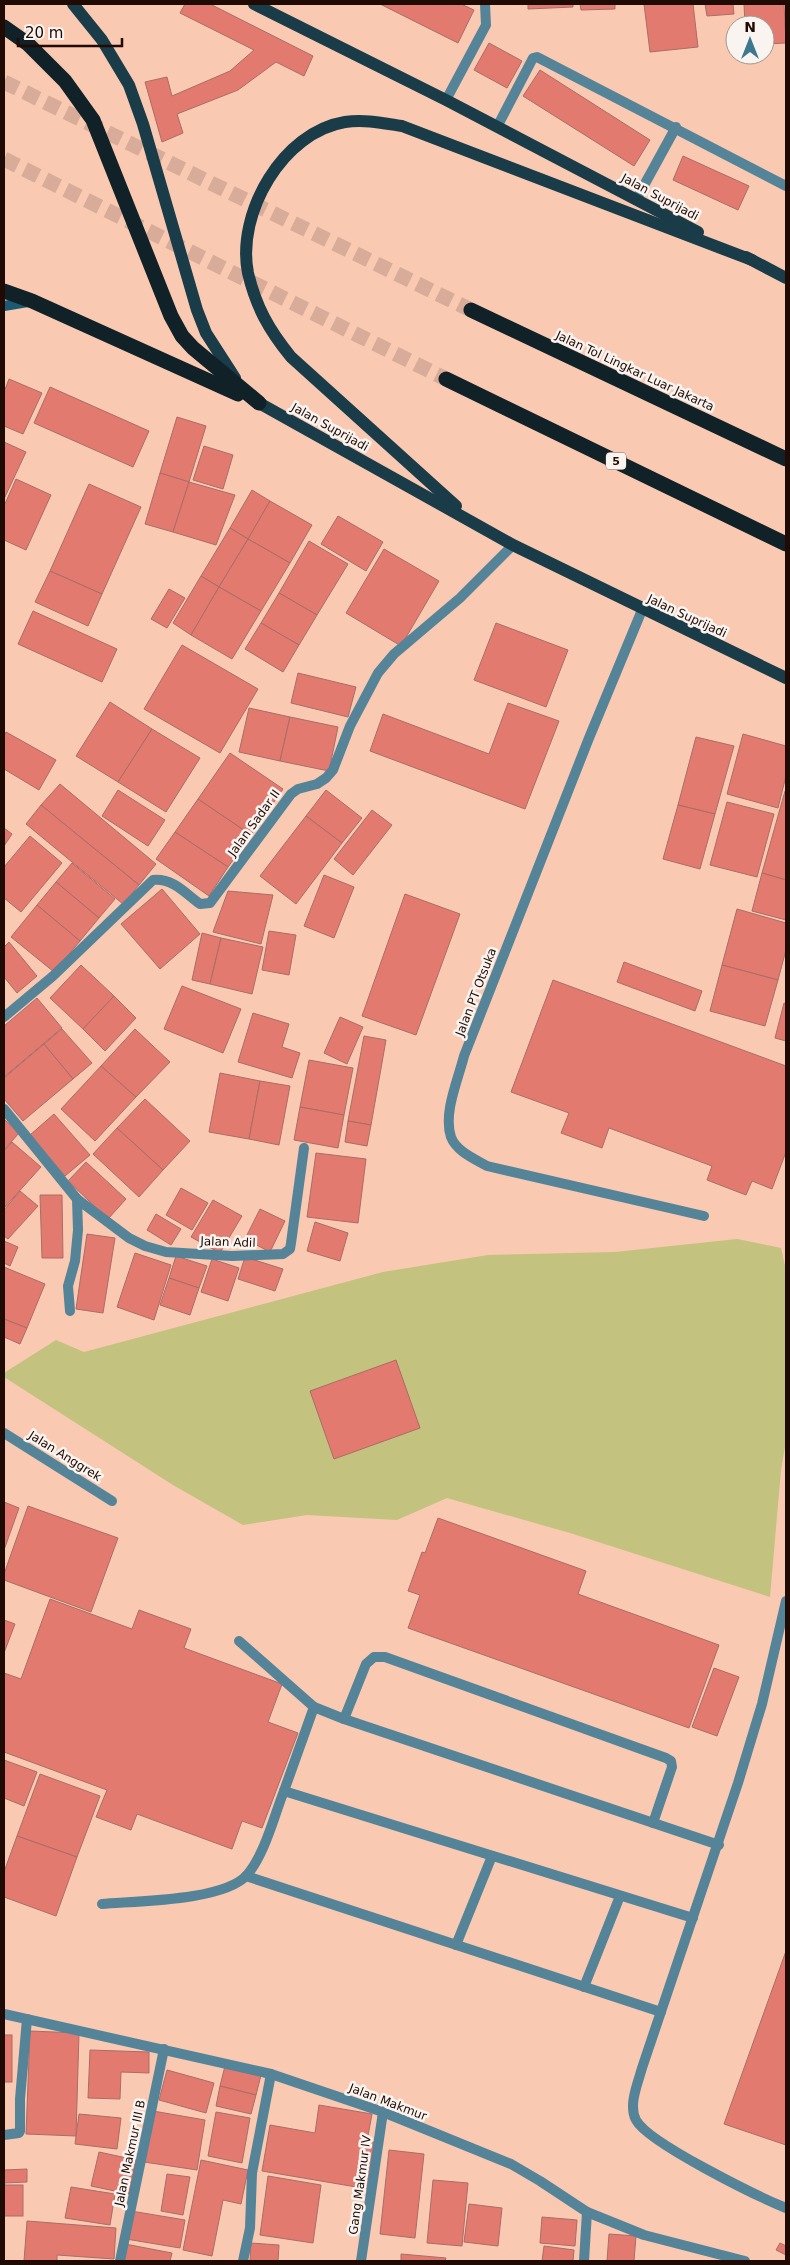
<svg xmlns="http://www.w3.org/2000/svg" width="790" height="2265" font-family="'DejaVu Sans',sans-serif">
	<rect width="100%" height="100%" fill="#f9c9b2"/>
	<path fill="#c3c27f" d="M737 1239 781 1248 786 1270V1441L781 1470 770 1597 570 1533 447 1498 397 1520 307 1515 243 1525 173 1485 4 1377V1373L56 1340 84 1352 383 1272 488 1255 615 1252Z"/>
	<g fill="#e27a6f" stroke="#aa6d66">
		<path d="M185 4H210L313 56 304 76 276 62 238 90 177 114 183 133 162 142 145 82 167 77 172 96 230 71 254 50 180 13Z"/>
		<path d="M380 4H461L474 10 458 43Z"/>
		<path d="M528 4H573V7L528 9Z"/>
		<path d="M580 4H615V9L581 10Z"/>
		<path d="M644 4H693L698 47 650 52Z"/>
		<path d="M705 4H733L734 14 707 16Z"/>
		<path d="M744 4H784L786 43 765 44V25H745Z"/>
		<path d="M489 43 522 61 507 88 474 70Z"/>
		<path d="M540 70 650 140 634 166 523 96Z"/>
		<path d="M683 156 749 186 738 210 673 180Z"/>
		<path d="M9 379 42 393 23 434 4 426V392Z"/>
		<path d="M50 387 149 431 133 467 34 423Z"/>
		<path d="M177 417 206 426 189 482 160 473Z"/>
		<path d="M4 442 26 452 4 499Z"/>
		<path d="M204 446 233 455 223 489 193 480Z"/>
		<path d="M160 473 189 482 173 532 145 524Z"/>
		<path d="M16 479 51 495 26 550 4 540V506Z"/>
		<path d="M189 482 235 495 216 545 173 532Z"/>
		<path d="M89 484 141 507 102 594 50 571Z"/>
		<path d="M252 490 270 501 248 539 230 528Z"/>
		<path d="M270 501 312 525 290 563 248 539Z"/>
		<path d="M338 516 383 542 366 571 321 544Z"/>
		<path d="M230 528 248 539 219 587 201 576Z"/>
		<path d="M248 539 290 563 261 611 219 587Z"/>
		<path d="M309 541 348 564 317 615 279 593Z"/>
		<path d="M384 549 439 581 401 646 346 613Z"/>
		<path d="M50 571 102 594 88 626 35 602Z"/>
		<path d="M201 576 219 587 191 635 173 623Z"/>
		<path d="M219 587 261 611 232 659 191 635Z"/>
		<path d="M169 589 185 598 167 628 151 619Z"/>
		<path d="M279 593 317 615 299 645 261 623Z"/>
		<path d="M33 611 117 649 102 682 18 644Z"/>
		<path d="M261 623 299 645 283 672 245 649Z"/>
		<path d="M496 623 568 650 546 707 474 680Z"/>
		<path d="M182 645 258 689 220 753 144 709Z"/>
		<path d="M298 673 356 687 348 717 291 703Z"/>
		<path d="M110 702 152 729 118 782 76 756Z"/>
		<path d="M508 703 559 721 525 809 370 751 383 714 489 754Z"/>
		<path d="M249 708 290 717 280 761 239 752Z"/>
		<path d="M290 717 338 727 329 771 280 761Z"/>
		<path d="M152 729 200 758 166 812 118 782Z"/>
		<path d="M6 732 56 760 39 790 4 769V736Z"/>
		<path d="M743 734 786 746V776L778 808 727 794Z"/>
		<path d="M696 737 734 746 715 814 678 805Z"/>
		<path d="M230 753 283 789 251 835 198 799Z"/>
		<path d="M60 784 156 864 139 885 41 805Z"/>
		<path d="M118 790 165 820 148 846 102 816Z"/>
		<path d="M326 790 362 818 342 843 306 816Z"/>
		<path d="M785 791H786V880L762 873Z"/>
		<path d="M198 799 251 835 228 867 175 832Z"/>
		<path d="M727 802 774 814 757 877 710 865Z"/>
		<path d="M41 805 139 885 123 904 26 824Z"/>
		<path d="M678 805 715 814 700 869 663 859Z"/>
		<path d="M372 810 392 825 353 875 334 859Z"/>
		<path d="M306 816 342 843 296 904 260 876Z"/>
		<path d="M4 828 12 834 4 846Z"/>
		<path d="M175 832 228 867 209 896 156 859Z"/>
		<path d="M30 836 62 863 21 912 4 898V867Z"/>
		<path d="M72 863 115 899 99 918 56 882Z"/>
		<path d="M762 873 786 880V920L752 911Z"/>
		<path d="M324 875 354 887 334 938 304 926Z"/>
		<path d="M56 882 99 918 80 941 37 905Z"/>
		<path d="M162 889 200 934 160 969 121 924Z"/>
		<path d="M228 891 273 895 261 944 213 932Z"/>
		<path d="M405 894 460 914 416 1035 362 1016Z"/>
		<path d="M37 905 80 941 54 972 11 937Z"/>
		<path d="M737 909 786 923V950L778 980 722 965Z"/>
		<path d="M269 931 296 935 289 975 262 970Z"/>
		<path d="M202 933 221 938 210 984 192 980Z"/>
		<path d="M221 938 263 947 252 994 210 984Z"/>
		<path d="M9 942 37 976 17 993 4 977V947Z"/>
		<path d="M624 962 702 991 695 1011 617 982Z"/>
		<path d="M81 965 114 996 83 1029 50 998Z"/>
		<path d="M722 965 778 980 765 1026 710 1011Z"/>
		<path d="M553 980 786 1066V1152L772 1189 752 1181 746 1195 707 1180 712 1166 609 1128 602 1148 561 1133 569 1113 511 1092Z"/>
		<path d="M182 986 241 1009 223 1053 164 1029Z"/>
		<path d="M114 996 136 1018 105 1051 83 1029Z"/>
		<path d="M37 998 62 1028 4 1077V1026Z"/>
		<path d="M784 1003 786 1004V1041L775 1038Z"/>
		<path d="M253 1013 289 1024 282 1047 300 1053 292 1078 238 1062Z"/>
		<path d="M340 1017 363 1027 347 1064 324 1053Z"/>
		<path d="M62 1029 92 1063 73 1079 44 1044Z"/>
		<path d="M135 1029 170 1062 136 1097 101 1066Z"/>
		<path d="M364 1036 386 1040 371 1125 348 1121Z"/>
		<path d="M44 1044 73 1079 23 1121 4 1099V1078Z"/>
		<path d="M309 1060 353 1068 344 1115 300 1107Z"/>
		<path d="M101 1066 136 1097 95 1141 61 1109Z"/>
		<path d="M220 1073 260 1081 249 1139 209 1132Z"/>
		<path d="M260 1081 290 1086 279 1145 249 1139Z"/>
		<path d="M145 1099 190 1141 163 1170 117 1128Z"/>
		<path d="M300 1107 344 1115 338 1148 294 1140Z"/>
		<path d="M54 1114 90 1155 65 1176 30 1135Z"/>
		<path d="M4 1119 19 1133 4 1150Z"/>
		<path d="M348 1121 371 1125 367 1146 345 1142Z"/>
		<path d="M117 1128 163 1170 139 1197 93 1154Z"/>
		<path d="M12 1142 41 1167 4 1208V1151Z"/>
		<path d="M316 1153 366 1159 358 1223 307 1217Z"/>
		<path d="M86 1162 126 1199 108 1219 68 1181Z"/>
		<path d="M181 1188 208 1203 192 1230 166 1215Z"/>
		<path d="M20 1191 38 1206 8 1239 4 1236V1210Z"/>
		<path d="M40 1195H62L63 1258H42Z"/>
		<path d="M213 1200 242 1216 220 1253 191 1237Z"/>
		<path d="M260 1209 285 1221 270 1252 245 1239Z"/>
		<path d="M156 1214 181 1229 171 1245 147 1230Z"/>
		<path d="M315 1222 348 1233 340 1261 307 1251Z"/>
		<path d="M87 1234 115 1238 103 1313 76 1309Z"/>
		<path d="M4 1241 18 1247 10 1266 4 1263Z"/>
		<path d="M135 1253 171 1265 154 1320 117 1307Z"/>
		<path d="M176 1256 207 1266 199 1288 169 1278Z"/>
		<path d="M245 1257 283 1269 275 1291 238 1279Z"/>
		<path d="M212 1259 239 1268 228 1301 201 1292Z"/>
		<path d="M4 1267 45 1284 27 1328 4 1319Z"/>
		<path d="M169 1278 199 1288 190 1315 160 1305Z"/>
		<path d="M4 1319 27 1328 20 1344 4 1337Z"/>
		<path d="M396 1360 420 1428 334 1459 310 1391Z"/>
		<path d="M4 1502 19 1508 4 1550Z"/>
		<path d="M28 1506 118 1538 91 1612 4 1580V1574Z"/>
		<path d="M438 1518 586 1571 578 1594 719 1645 689 1728 408 1628 420 1595 408 1591 422 1552 425 1553Z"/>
		<path d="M50 1599 132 1629 139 1610 191 1629 184 1648 282 1684 268 1722 298 1733 262 1828 242 1821 232 1849 137 1814 131 1830 96 1817 107 1790 4 1752V1673L21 1679Z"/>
		<path d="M4 1620 15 1624 4 1653Z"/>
		<path d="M714 1668 739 1677 717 1736 692 1727Z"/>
		<path d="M4 1760 37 1772 24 1806 4 1798Z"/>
		<path d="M40 1774 100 1796 77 1857 17 1836Z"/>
		<path d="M17 1836 77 1857 56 1916 4 1897V1872Z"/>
		<path d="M786 1951V2145L724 2124Z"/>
		<path d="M30 2031 79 2033 76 2136 26 2134Z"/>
		<rect x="4" y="2035" width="8" height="47"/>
		<path d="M90 2050 149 2052V2073L121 2072 120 2099 88 2098Z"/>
		<path d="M225 2066 261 2075 256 2095 220 2086Z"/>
		<path d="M167 2070 214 2083 206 2113 159 2100Z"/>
		<path d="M220 2086 256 2095 251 2114 216 2106Z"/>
		<path d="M319 2105 372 2114 367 2141 377 2143 368 2189 262 2171 270 2125 315 2133Z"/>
		<path d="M153 2111 205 2120 197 2170 144 2162Z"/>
		<path d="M216 2112 250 2118 242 2163 208 2156Z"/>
		<path d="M79 2114 121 2118 117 2149 75 2144Z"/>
		<path d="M389 2150 424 2154 415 2238 380 2234Z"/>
		<path d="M99 2152 136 2160 129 2194 91 2186Z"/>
		<path d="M201 2160 248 2170 241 2204 223 2200 212 2256 183 2250Z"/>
		<path d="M27 2169V2182L4 2183V2170Z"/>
		<path d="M167 2174 190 2177 183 2215 161 2211Z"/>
		<path d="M268 2176 321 2185 313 2243 260 2235Z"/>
		<path d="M433 2180 468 2183 462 2246 427 2243Z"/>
		<rect x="4" y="2185" width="19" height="31"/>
		<path d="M71 2187 115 2194 110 2225 65 2218Z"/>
		<path d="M469 2204 502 2208 498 2246 464 2242Z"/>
		<path d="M131 2211 185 2220 180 2248 126 2239Z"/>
		<path d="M542 2217 577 2220 575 2246 540 2243Z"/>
		<path d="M27 2221 116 2228 114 2259 57 2255V2261H24Z"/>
		<path d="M609 2234 636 2236 634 2261H607Z"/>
		<path d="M251 2243 279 2245 278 2261H250Z"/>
		<path d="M780 2243 786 2246V2255L776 2250Z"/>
		<path d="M125 2244 172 2253 170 2261H121Z"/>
		<path d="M544 2246 574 2250 573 2261H542Z"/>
		<path d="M401 2254 446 2258 445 2261H401Z"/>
	</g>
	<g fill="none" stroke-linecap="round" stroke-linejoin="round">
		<g stroke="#d8ac98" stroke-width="15" stroke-dasharray="15 8" stroke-linecap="butt">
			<path d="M4 82 471 310"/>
			<path d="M4 159 446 379"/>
		</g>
		<g stroke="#558498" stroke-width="10">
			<path d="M446 100 486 25 485 4"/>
			<path d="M497 127 533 58 537 57 786 186"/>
			<path d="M636 200 676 127"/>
			<path d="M642 610 589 738 464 1056C458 1080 443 1113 451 1137 456 1151 475 1159 487 1166L704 1216"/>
			<path d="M786 1601 762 1704 738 1783 642 2068C638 2083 628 2105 636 2120 648 2143 759 2197 786 2208"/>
			<path d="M239 1641 314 1707 344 1719 719 1845"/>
			<path d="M314 1707 284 1791 693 1918"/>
			<path d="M344 1719 366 1664 374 1657H385L666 1758 671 1761 672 1767 653 1823"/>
			<path d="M246 1876 661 2012"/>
			<path d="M102 1904C136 1901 224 1901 247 1875 265 1854 274 1816 284 1791"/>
			<path d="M456 1945 492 1856"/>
			<path d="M584 1987 620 1896"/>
		</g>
		<g stroke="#558498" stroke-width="10">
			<path d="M4 1017 53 976 153 880C173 878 185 893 200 904L210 903 291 794 298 789 317 784 326 778 333 770 350 726 378 673 394 654 460 598 513 545"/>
			<path d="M4 1109 77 1199 129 1238 145 1246 166 1252 232 1256 283 1254 290 1249 291 1243 304 1148"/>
			<path d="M70 1311 68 1286 75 1261 78 1230 77 1199"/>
			<path d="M4 1433 112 1501"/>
			<path d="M4 2014 271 2074 383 2112 511 2164 540 2181 587 2212 644 2235 745 2261"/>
			<path d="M4 2135 19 2133 20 2131V2099L27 2019"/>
			<path d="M120 2261 164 2049"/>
			<path d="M243 2261 250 2228 252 2173 271 2074"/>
			<path d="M361 2261 383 2112"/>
			<path d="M584 2261 587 2212"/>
		</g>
		<path stroke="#1d5a71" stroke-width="10" d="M4 306 28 302"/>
		<g stroke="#1a3b48" stroke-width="12">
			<path d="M73 4 102 40 129 85 143 124 197 310 206 333 235 378"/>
			<path d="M254 4 446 100 698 232"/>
			<path d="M746 257 786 278"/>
			<path d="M252 396 259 403 513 545 786 678"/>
			<path d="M456 506 291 357C269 330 256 307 248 273 236 213 283 132 345 122 364 119 383 123 402 126L752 260"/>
		</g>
		<g stroke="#112128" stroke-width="15">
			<path d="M4 27 28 44 65 81 93 120 171 316 182 336 193 348 259 403"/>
			<path d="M4 291 32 301 238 394"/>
			<path d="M471 310 786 459"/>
			<path d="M446 379 786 544"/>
		</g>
	</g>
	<g text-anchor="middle" stroke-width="5" stroke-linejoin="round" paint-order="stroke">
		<rect fill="#faf4f1" stroke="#61514a" stroke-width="1" x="606" y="452.5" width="20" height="17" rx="4"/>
		<g font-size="11" font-weight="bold" fill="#1f0b03">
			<text x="616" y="465">5</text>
		</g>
		<g font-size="12" fill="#1f0b03" stroke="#faf4f1">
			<text transform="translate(660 197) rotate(28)" y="4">Jalan Suprijadi</text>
			<text transform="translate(635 371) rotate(25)" y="4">Jalan Tol Lingkar Luar Jakarta</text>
			<text transform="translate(330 427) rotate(29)" y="4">Jalan Suprijadi</text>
			<text transform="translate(687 616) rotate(25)" y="4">Jalan Suprijadi</text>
			<text transform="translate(254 823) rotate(-54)" y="4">Jalan Sadar II</text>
			<text transform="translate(476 992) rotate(-69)" y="4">Jalan PT Otsuka</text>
			<text transform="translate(228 1242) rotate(2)" y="4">Jalan Adil</text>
			<text transform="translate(65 1456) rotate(32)" y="4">Jalan Anggrek</text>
			<text transform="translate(388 2102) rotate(21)" y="4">Jalan Makmur</text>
			<text transform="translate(130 2153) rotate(-78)" y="4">Jalan Makmur III B</text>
			<text transform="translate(360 2185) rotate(-82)" y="4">Gang Makmur IV</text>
		</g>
	</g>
	<rect width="790" height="2265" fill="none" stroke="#1f0b03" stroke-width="10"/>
	<g transform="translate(750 40)"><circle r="24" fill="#faf4f1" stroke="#a29792"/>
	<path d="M0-4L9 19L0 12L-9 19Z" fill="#3d7890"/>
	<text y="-8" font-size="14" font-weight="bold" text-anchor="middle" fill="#1f0b03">N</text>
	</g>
	<path d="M18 38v8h104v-8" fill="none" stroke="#1f0b03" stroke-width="2.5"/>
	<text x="25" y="38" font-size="15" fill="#1f0b03" stroke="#faf4f1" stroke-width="4" paint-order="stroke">20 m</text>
</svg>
